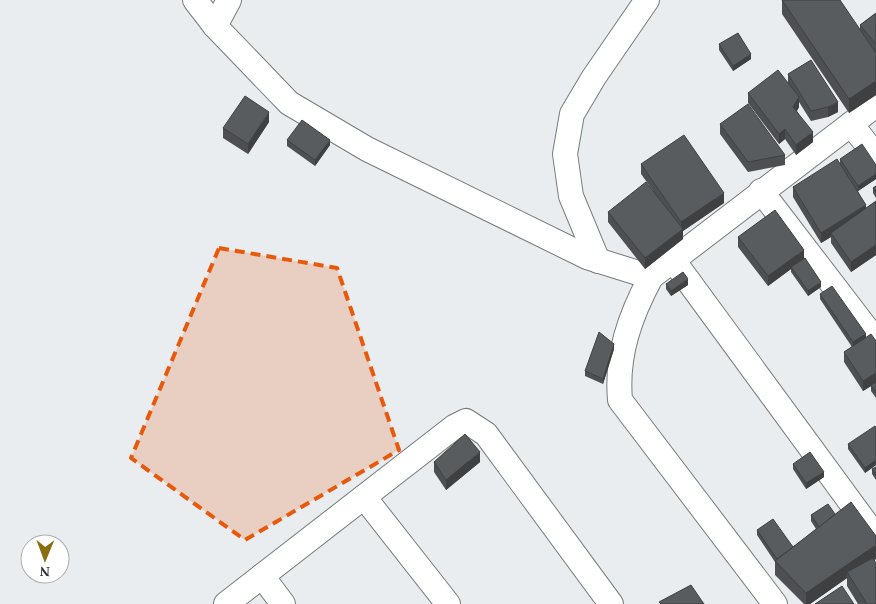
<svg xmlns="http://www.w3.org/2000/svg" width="876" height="604" font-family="Georgia,serif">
	<rect width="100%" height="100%" fill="#e9edf0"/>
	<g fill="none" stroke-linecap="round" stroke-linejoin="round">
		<g stroke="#787b7e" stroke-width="26">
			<g id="minor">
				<path d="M195 0 215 26 289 103 367 149 587 257 651 277"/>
				<path d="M215 26 229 0"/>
				<path d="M851 124 876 156"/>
				<path d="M761 191 876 341"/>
				<path d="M673 260 876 537"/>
				<path d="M598 261 571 196 565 154 572 114 594 77 647 0"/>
				<path d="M364 497 448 604"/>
				<path d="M262 576 283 604"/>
				<path d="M226 604 454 427 466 421 486 434 611 604"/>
				<path d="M775 604 620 400C616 355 630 316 651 277L876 105"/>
			</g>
		</g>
		<use href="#minor" stroke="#fff" stroke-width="24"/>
	</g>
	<g fill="#4d4f52">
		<path d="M782 0 860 30V25L876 13V95L849 113 782 14Z"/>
		<path d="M719 44 751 59 733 71 719 50Z"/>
		<path d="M788 74 838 112 828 117 811 121 799 102V107L797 111 813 142 796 155 785 139 779 144 748 103V93L788 83Z"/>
		<path d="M269 122 248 154 223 138V128Z"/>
		<path d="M720 124 785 155V165L748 172 720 134Z"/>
		<path d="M287 140 330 145 315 166 287 146Z"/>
		<path d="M840 159 876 165V179L858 191 866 208 876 201V255L851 272 831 243V237L821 243 793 197V187L840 163Z"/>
		<path d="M641 164 724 203 683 231V239L645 269 608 222V212L654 192 641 174Z"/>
		<path d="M876 186V198L873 193V188Z"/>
		<path d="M738 237 804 258 821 287 808 296 791 272V269L768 286 738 247Z"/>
		<path d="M666 284 688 285 671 296 666 289Z"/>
		<path d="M820 294 866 338 876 341V398L871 391V386L863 391 844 362V352L852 347 820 299Z"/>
		<path d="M614 349 603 384 585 376V371Z"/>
		<path d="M876 428V465L865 473 848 449V444Z"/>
		<path d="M434 462H480L446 490 434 472Z"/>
		<path d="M793 464 824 477 806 489 793 469Z"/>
		<path d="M876 467V480L872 474V469Z"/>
		<path d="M835 514 874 560 876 604H858L847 586V578L810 604H804L775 575V562L757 535V530L793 547 816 529 811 521V515Z"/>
	</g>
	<g fill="#3e4042">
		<path d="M751 54V59L733 71V66Z"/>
		<path d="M876 81V95L849 113V99Z"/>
		<path d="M799 97V107L793 117V107Z"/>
		<path d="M838 102V112L828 117V107Z"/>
		<path d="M269 112V122L248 154V144Z"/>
		<path d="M785 129V139L779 144V134Z"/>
		<path d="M813 132V142L796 155V145Z"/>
		<path d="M330 140V145L315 166V160Z"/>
		<path d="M876 174V179L858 191V186Z"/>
		<path d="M724 193V203L683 231V239L645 269V258L681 230V222Z"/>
		<path d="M866 205V215L831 233V237L821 243V233Z"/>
		<path d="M876 245V255L851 272V262Z"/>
		<path d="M804 250V260L791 267V269L768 286V276Z"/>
		<path d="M688 279V285L671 296V291Z"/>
		<path d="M821 282V287L808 296V291Z"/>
		<path d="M866 334V339L853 348V342Z"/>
		<path d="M614 344V349L603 384V379Z"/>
		<path d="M876 373V383L863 391V381Z"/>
		<path d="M480 452V462L446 490V480Z"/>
		<path d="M876 460V465L865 473V468Z"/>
		<path d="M824 472V477L806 489V483Z"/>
		<path d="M876 545V559L850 577 847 572V578L810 604H806V593Z"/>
	</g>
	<g fill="#595c5f" stroke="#3e4042">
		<path d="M782 0H840L876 53V81L849 99Z"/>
		<path d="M876 13V44L860 25Z"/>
		<path d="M738 33 751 54 733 66 719 44Z"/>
		<path d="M811 60 838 102 828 107 811 111 788 74Z"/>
		<path d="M778 70 799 97 793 107 813 132 796 145 785 129 779 134 748 93Z"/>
		<path d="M245 96 269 112 248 144 223 128Z"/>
		<path d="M748 104 785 155 748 162 720 124Z"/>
		<path d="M302 120 330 140 315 160 287 140Z"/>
		<path d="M684 135 724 193 681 222 641 164Z"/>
		<path d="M862 144 876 165V174L858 186 840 159Z"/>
		<path d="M837 159 866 205 821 233 793 187Z"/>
		<path d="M646 182 683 229 645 258 608 212Z"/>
		<path d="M876 186V192L873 188Z"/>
		<path d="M876 201V245L851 262 831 233Z"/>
		<path d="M775 210 804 250 768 276 738 237Z"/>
		<path d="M805 258 821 282 808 291 791 267Z"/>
		<path d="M683 272 688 279 671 291 666 284Z"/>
		<path d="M832 286 866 334 853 342 820 294Z"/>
		<path d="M599 332 614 344 603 379 585 371Z"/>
		<path d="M871 334 876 341V373L863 381 844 352Z"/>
		<path d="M876 382V393L871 385Z"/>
		<path d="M875 426 876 428V460L865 468 848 444Z"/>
		<path d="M465 434 480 452 446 480 434 462Z"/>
		<path d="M810 452 824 472 806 483 793 464Z"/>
		<path d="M876 467V475L872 469Z"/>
		<path d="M851 502 876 536V545L806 593 775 561Z"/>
		<path d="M828 504 835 514 819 527 811 515Z"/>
		<path d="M773 519 793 547 777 559 757 530Z"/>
		<path d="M873 558 876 563V604H867L847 572Z"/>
		<path d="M691 585 704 604H661L659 602Z"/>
		<path d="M842 586 854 604H815Z"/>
	</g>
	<path fill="#e8590c" fill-opacity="0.2" stroke="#e8590c" stroke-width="4" stroke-dasharray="10 6" stroke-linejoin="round" d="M219 248 337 268 399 450 245 540 131 458Z"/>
	<g transform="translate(45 559) rotate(181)"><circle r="24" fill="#ffffff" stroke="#adadad"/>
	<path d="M0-4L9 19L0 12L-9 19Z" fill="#896e0e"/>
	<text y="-8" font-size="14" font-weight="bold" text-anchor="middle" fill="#313233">N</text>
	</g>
</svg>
